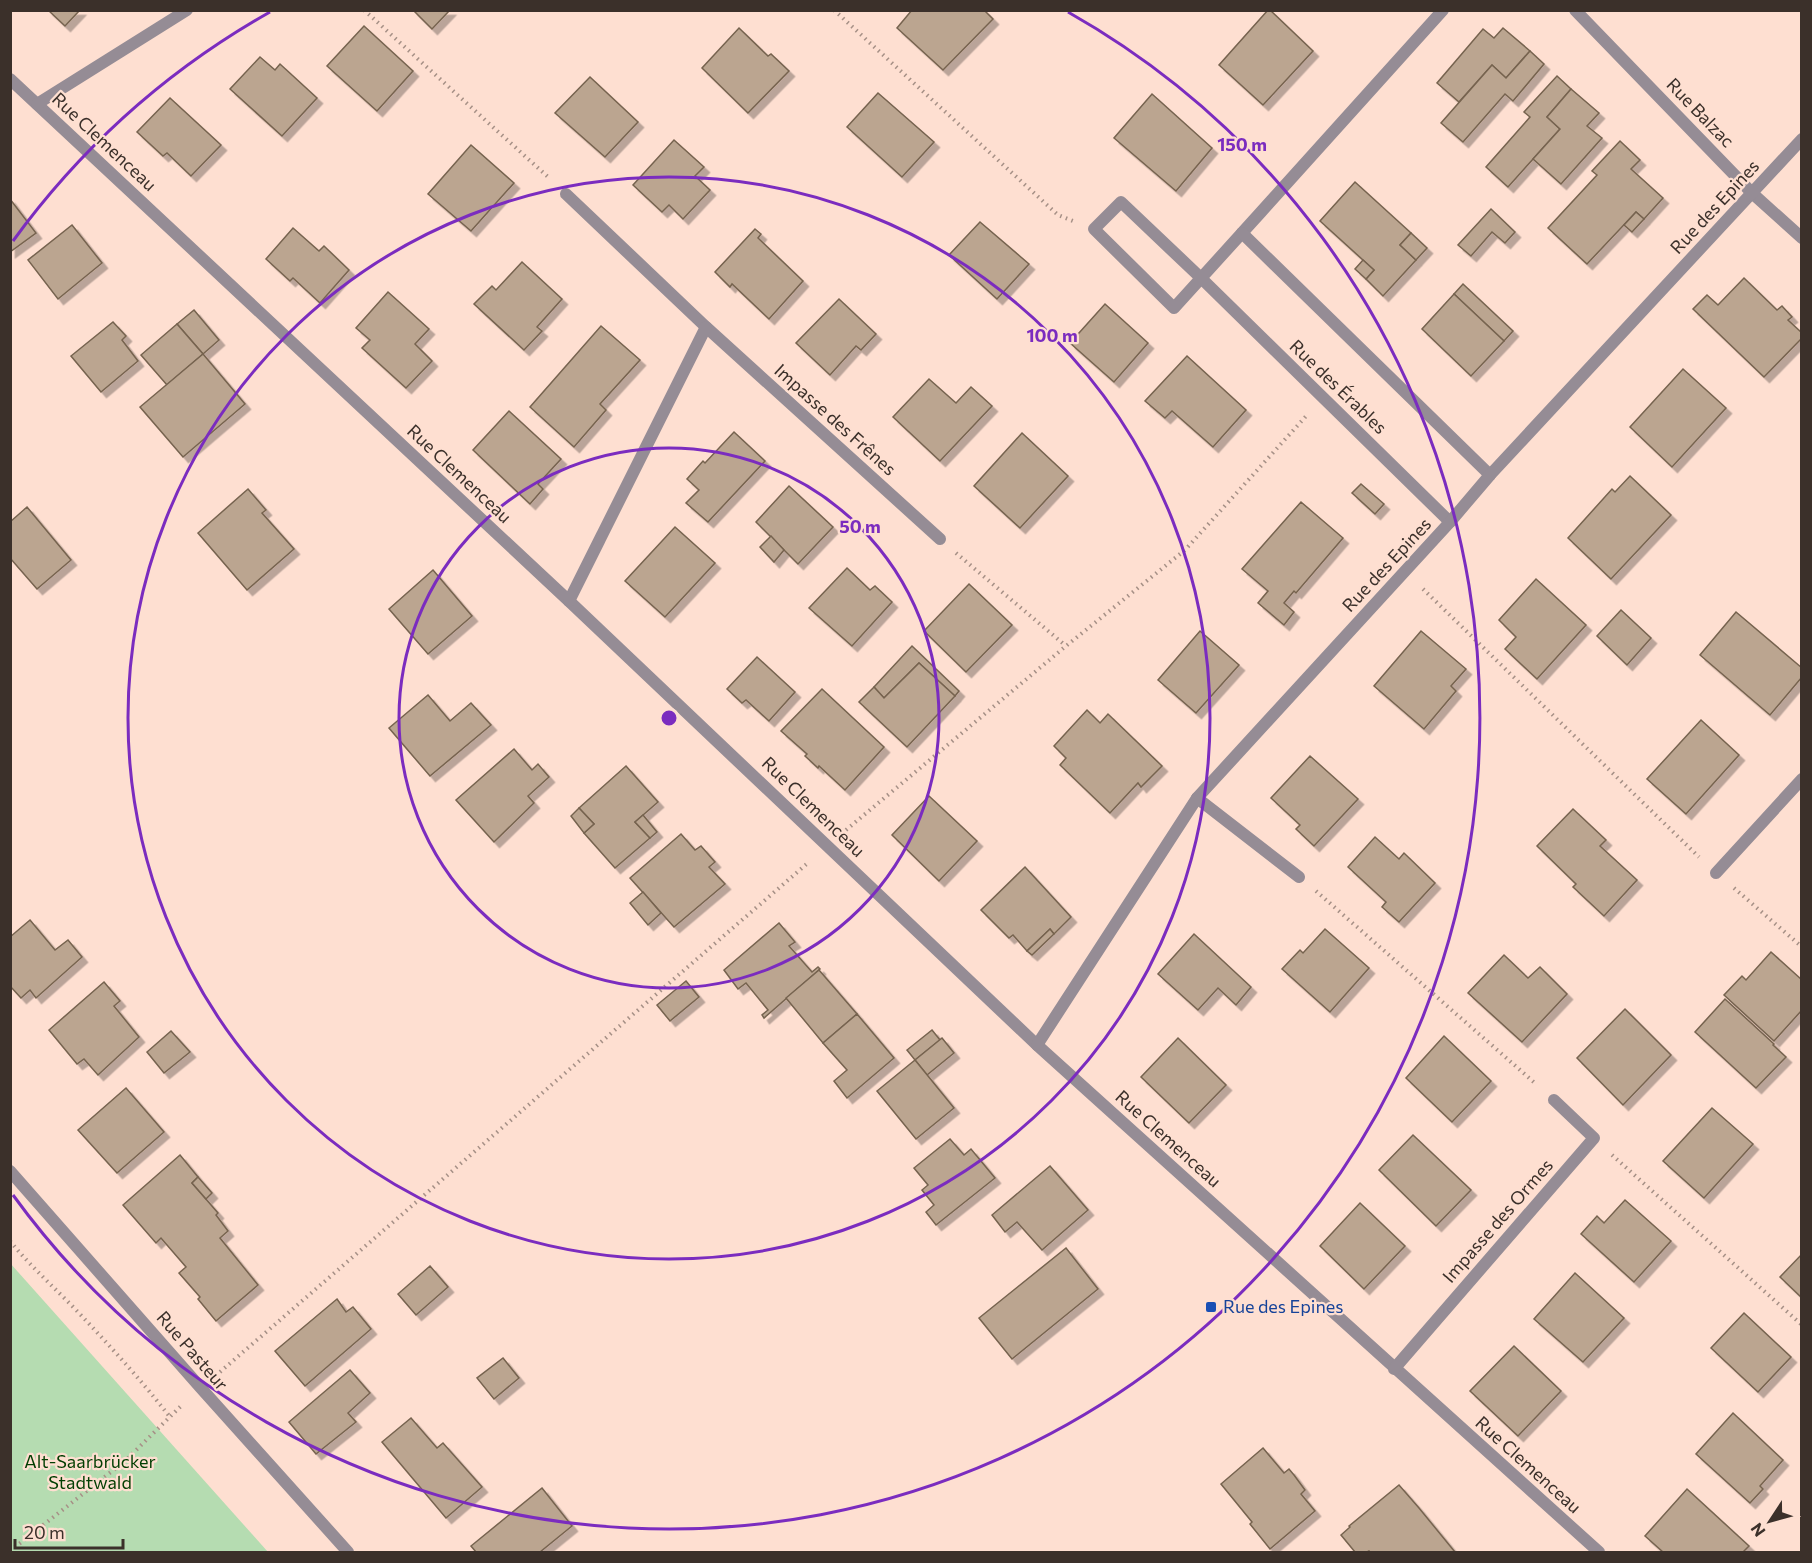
<svg xmlns="http://www.w3.org/2000/svg" width="1812" height="1563" font-family="Commissioner,sans-serif">
	<defs>
		<filter id="shadow"><feDropShadow dx="5.5" dy="5.5" stdDeviation="0" flood-color="#0004"/></filter>
	</defs>
	<rect width="100%" height="100%" fill="#fedfd1"/>
	<path fill="#b5dcb1" d="M10 1263 268 1552H11Z"/>
	<g fill="#bba590" stroke="#76634f" stroke-width="1.5" filter="url(#shadow)">
		<path d="M48 10H80L65 26Z"/>
		<path d="M413 10H450L432 29Z"/>
		<path d="M912 10H984L993 19 943 70 897 28Z"/>
		<path d="M1268 10H1270L1313 51 1263 105 1219 65Z"/>
		<path d="M364 26 413 71 377 111 327 66Z"/>
		<path d="M739 28 768 56 771 54 789 71 748 113 702 68Z"/>
		<path d="M1503 28 1530 51 1506 78 1492 65 1459 102 1437 83 1483 29 1494 38Z"/>
		<path d="M1530 51 1544 64 1513 101 1505 94 1463 142 1441 123 1492 65 1506 78Z"/>
		<path d="M260 57 275 70 280 64 317 98 282 136 230 89Z"/>
		<path d="M1557 76 1571 89 1547 117 1560 129 1508 187 1486 167 1530 117 1524 112Z"/>
		<path d="M590 77 638 122 605 157 555 113Z"/>
		<path d="M1571 89 1599 113 1587 126 1602 138 1561 184 1533 159 1560 129 1547 117Z"/>
		<path d="M878 93 934 142 902 177 847 127Z"/>
		<path d="M1152 94 1212 148 1176 191 1114 138Z"/>
		<path d="M170 98 221 145 191 176 167 153 163 156 137 132Z"/>
		<path d="M674 140 704 167 695 176 710 190 683 219 669 205 662 212 633 185Z"/>
		<path d="M1620 141 1640 160 1631 169 1663 198 1644 219 1636 212 1587 264 1548 228 1597 175 1592 171Z"/>
		<path d="M471 145 514 183 471 231 428 194Z"/>
		<path d="M1355 182 1411 233 1400 245 1416 260 1383 296 1366 279 1374 270 1320 221Z"/>
		<path d="M10 199 36 233 10 252Z"/>
		<path d="M1491 209 1515 232 1505 243 1492 232 1471 256 1458 245Z"/>
		<path d="M1636 212 1644 219 1632 232 1624 225Z"/>
		<path d="M980 222 1029 264 997 299 949 255Z"/>
		<path d="M72 225 102 263 58 299 28 260Z"/>
		<path d="M293 228 319 251 324 246 349 270 320 303 293 278 290 281 266 259Z"/>
		<path d="M755 229 761 234 758 238 803 281 769 319 732 284 730 287 715 272Z"/>
		<path d="M1411 233 1427 248 1416 260 1400 245Z"/>
		<path d="M1363 260 1374 270 1366 279 1355 269Z"/>
		<path d="M522 262 562 299 537 327 542 331 524 350 474 304 492 286 496 290Z"/>
		<path d="M1744 278 1777 310 1782 306 1792 317 1788 320 1802 333V338L1764 377 1693 309 1707 295 1718 305Z"/>
		<path d="M1463 284 1513 331 1504 341 1454 294Z"/>
		<path d="M388 292 429 329 415 344 432 361 406 388 362 348 370 340 356 328Z"/>
		<path d="M1454 294 1504 341 1471 376 1422 329Z"/>
		<path d="M839 299 876 334 861 350 856 346 830 375 796 343Z"/>
		<path d="M1105 304 1148 343 1114 382 1070 343Z"/>
		<path d="M194 310 219 340 203 354 177 324Z"/>
		<path d="M113 322 126 336 122 340 138 361 101 392 71 356Z"/>
		<path d="M177 324 203 354 167 385 141 355Z"/>
		<path d="M601 326 640 360 600 404 606 410 574 447 530 407Z"/>
		<path d="M203 354 245 404 183 457 140 407Z"/>
		<path d="M1187 356 1246 410 1213 447 1172 411 1165 418 1145 401Z"/>
		<path d="M1683 369 1726 408 1672 467 1630 427Z"/>
		<path d="M929 379 956 403 971 387 992 406 940 461 893 417Z"/>
		<path d="M509 411 561 459 538 484 543 489 530 504 473 450Z"/>
		<path d="M734 432 765 461 708 522 686 503 699 490 687 479 703 461 705 463Z"/>
		<path d="M1022 433 1068 476 1020 528 974 486Z"/>
		<path d="M1630 476 1671 515 1611 579 1568 538 1612 489 1615 492Z"/>
		<path d="M1361 484 1384 504 1375 514 1352 493Z"/>
		<path d="M789 486 833 527 798 564 756 522Z"/>
		<path d="M248 489 266 510 262 513 294 549 247 590 198 533Z"/>
		<path d="M1301 502 1343 538 1296 593 1294 591 1284 603 1294 612 1284 625 1258 603 1268 591 1242 569Z"/>
		<path d="M27 507 71 560 37 589 10 558V522Z"/>
		<path d="M675 527 715 563 665 617 625 581Z"/>
		<path d="M771 536 784 550 774 562 760 547Z"/>
		<path d="M847 568 870 590 875 586 892 602 852 646 809 608Z"/>
		<path d="M433 570 472 616 428 654 389 609Z"/>
		<path d="M1536 579 1586 625 1537 679 1505 649 1516 637 1499 620Z"/>
		<path d="M969 584 1012 625 966 672 924 631Z"/>
		<path d="M1621 610 1651 638 1627 665 1597 636Z"/>
		<path d="M1736 612 1802 668V677L1770 715 1700 655Z"/>
		<path d="M1200 631 1239 665 1196 713 1158 680Z"/>
		<path d="M1421 631 1466 669 1451 686 1456 691 1424 729 1374 686Z"/>
		<path d="M912 646 959 691 955 696 919 663 884 698 874 687Z"/>
		<path d="M757 657 795 692 769 721 746 700 742 703 727 689Z"/>
		<path d="M919 663 955 696 907 747 859 702 874 687 884 698Z"/>
		<path d="M822 689 884 747 845 790 819 766 818 768 805 756 807 754 781 731Z"/>
		<path d="M428 695 450 721 471 703 491 725 430 776 389 728Z"/>
		<path d="M1087 710 1100 723 1108 714 1162 766 1141 787 1138 783 1110 813 1060 765 1066 758 1054 746Z"/>
		<path d="M1701 720 1739 755 1686 814 1647 779Z"/>
		<path d="M514 749 532 770 538 764 549 777 528 796 534 803 494 842 456 800Z"/>
		<path d="M1310 756 1358 799 1314 846 1296 829 1300 825 1271 798Z"/>
		<path d="M626 766 658 802 635 822 650 838 615 868 584 833 594 824 579 808Z"/>
		<path d="M929 796 977 841 939 881 892 835Z"/>
		<path d="M579 808 594 824 584 833 571 816Z"/>
		<path d="M1573 809 1606 840 1600 846 1637 880 1604 916 1573 887 1576 884 1537 846Z"/>
		<path d="M643 815 657 832 650 838 635 822Z"/>
		<path d="M681 834 695 850 701 846 715 862 709 867 725 884 674 927 630 878Z"/>
		<path d="M1375 837 1399 859 1404 853 1435 883 1399 922 1382 907 1386 902 1348 867Z"/>
		<path d="M1025 867 1071 917 1054 934 1050 929 1027 951 1013 935 1009 938 981 910Z"/>
		<path d="M643 892 661 913 648 925 630 903Z"/>
		<path d="M30 920 55 950 68 940 82 957 36 998 30 990 21 998 10 986V937Z"/>
		<path d="M779 923 795 942 789 946 812 972 818 967 820 969 764 1018 762 1015 768 1010 746 983 738 989 724 970Z"/>
		<path d="M1050 929 1054 934 1032 955 1027 951Z"/>
		<path d="M1325 929 1369 968 1330 1012 1282 969 1300 950 1303 953Z"/>
		<path d="M1194 934 1251 987 1236 1005 1218 988 1198 1010 1158 974Z"/>
		<path d="M1771 952 1802 980V1010L1774 1041 1724 995 1742 976 1746 980Z"/>
		<path d="M1504 955 1528 978 1540 967 1567 994 1522 1042 1468 993Z"/>
		<path d="M819 970 857 1014 823 1043 786 998Z"/>
		<path d="M686 981 699 997 670 1021 657 1005Z"/>
		<path d="M104 982 120 1001 114 1006 139 1037 98 1075 84 1059 77 1064 49 1030Z"/>
		<path d="M1725 999 1774 1044 1773 1045 1786 1057 1756 1088 1695 1032Z"/>
		<path d="M1625 1009 1671 1055 1623 1105 1577 1058Z"/>
		<path d="M857 1014 894 1058 847 1098 834 1081 847 1070 823 1043Z"/>
		<path d="M932 1030 940 1040 915 1060 907 1050Z"/>
		<path d="M171 1031 190 1052 164 1073 147 1052Z"/>
		<path d="M1444 1036 1491 1081 1452 1122 1406 1078Z"/>
		<path d="M942 1038 954 1053 927 1075 915 1060Z"/>
		<path d="M1178 1038 1226 1085 1189 1123 1141 1077Z"/>
		<path d="M915 1060 954 1108 916 1139 877 1091Z"/>
		<path d="M126 1088 164 1132 117 1173 78 1130Z"/>
		<path d="M1712 1108 1753 1144 1704 1198 1663 1161Z"/>
		<path d="M1413 1135 1471 1190 1436 1226 1379 1170Z"/>
		<path d="M950 1139 964 1155 971 1149 995 1178 936 1225 926 1212 934 1205 922 1190 928 1185 914 1168Z"/>
		<path d="M180 1155 198 1177 192 1183 218 1213 216 1215 228 1231 220 1238 258 1285 216 1321 198 1299 200 1297 179 1273 186 1267 161 1238 156 1243 123 1205Z"/>
		<path d="M1050 1166 1088 1210 1042 1250 1017 1222 1005 1232 992 1215Z"/>
		<path d="M198 1177 212 1193 206 1199 192 1183Z"/>
		<path d="M1625 1200 1671 1241 1634 1282 1581 1234 1597 1216 1604 1223Z"/>
		<path d="M1360 1203 1405 1246 1364 1289 1320 1246Z"/>
		<path d="M1066 1248 1098 1289 1012 1359 979 1318Z"/>
		<path d="M1802 1254V1298L1780 1277Z"/>
		<path d="M430 1266 448 1287 416 1315 398 1294Z"/>
		<path d="M1575 1273 1624 1318 1583 1362 1534 1319Z"/>
		<path d="M337 1299 346 1312 353 1307 371 1329 305 1386 275 1351Z"/>
		<path d="M1744 1313 1791 1357 1758 1392 1711 1348Z"/>
		<path d="M1514 1346 1561 1391 1518 1436 1470 1391Z"/>
		<path d="M503 1358 519 1378 494 1399 477 1378Z"/>
		<path d="M350 1370 370 1393 348 1413 356 1422 316 1454 289 1422Z"/>
		<path d="M1733 1413 1783 1460 1760 1486 1763 1489 1750 1503 1696 1454Z"/>
		<path d="M411 1418 437 1448 443 1443 482 1487 446 1518 382 1442Z"/>
		<path d="M1263 1448 1284 1473 1289 1469 1294 1475 1305 1490 1301 1494 1315 1511 1270 1549 1250 1524 1252 1522 1221 1484Z"/>
		<path d="M1399 1485 1419 1508 1455 1552H1370L1369 1551 1367 1552H1355L1341 1535 1350 1527 1349 1526Z"/>
		<path d="M542 1488 572 1526 540 1552H476L471 1546Z"/>
		<path d="M1687 1489 1749 1546 1743 1552H1663L1645 1536Z"/>
	</g>
	<g fill="none" stroke-linecap="round" stroke-linejoin="round">
		<g stroke="#a69086" stroke-width="4" stroke-dasharray="1.5 4.5" stroke-linecap="butt">
			<path d="M364 10 548 177"/>
			<path d="M834 10 1058 215 1073 221"/>
			<path d="M956 553 1066 646"/>
			<path d="M1423 589 1699 857"/>
			<path d="M846 830 1066 646 1185 550 1308 414"/>
			<path d="M1734 888 1802 947"/>
			<path d="M1316 891 1536 1084"/>
			<path d="M1612 1155 1802 1325"/>
			<path d="M10 1241C31 1267 55 1288 78 1312 110 1346 141 1380 170 1417"/>
			<path d="M220 1372 809 862"/>
			<path d="M10 1551 125 1461 183 1404"/>
		</g>
		<g stroke="#958c95" stroke-width="12">
			<path d="M1443 10C1353 110 1264 209 1174 308L1094 229 1121 202 1201 278 1450 522"/>
			<path d="M1575 10 1752 193 1802 238"/>
			<path d="M10 79 569 601 1037 1045 1599 1552"/>
			<path d="M37 104 187 10"/>
			<path d="M566 194 706 327 940 539"/>
			<path d="M1242 233 1490 475"/>
			<path d="M569 601 706 327"/>
			<path d="M1197 798 1299 877"/>
			<path d="M1716 873 1802 779"/>
			<path d="M1037 1045 1197 798 1450 522 1490 475 1802 139"/>
			<path d="M10 1171 200 1387 348 1552"/>
			<path d="M1394 1369 1594 1138 1554 1100"/>
		</g>
	</g>
	<g fill="none" stroke="#7b2cbf" stroke-width="3">
		<circle cx="669" cy="718" r="270"/>
		<circle cx="669" cy="718" r="541"/>
		<path d="M13 241A811 811 0 0 1 270 12M1068 12A811 811 0 1 1 13 1195"/>
	</g>
	<rect fill="#1a4fb4" stroke="#fedfd1" stroke-width="2" x="1205" y="1301" width="12" height="12" rx="3"/>
	<g text-anchor="middle" stroke-width="4.5" stroke-linejoin="round" paint-order="stroke">
		<g font-size="18" fill="#3b302a" stroke="#fedfd1">
			<text transform="translate(1700 113) rotate(46)" y="6">Rue Balzac</text>
			<text transform="translate(104 142) rotate(43)" y="6">Rue Clemenceau</text>
			<text transform="translate(1715 207) rotate(-47)" y="6">Rue des Epines</text>
			<text transform="translate(1338 387) rotate(44)" y="6">Rue des Érables</text>
			<text transform="translate(835 420) rotate(42)" y="6">Impasse des Frênes</text>
			<text transform="translate(459 474) rotate(43)" y="6">Rue Clemenceau</text>
			<text transform="translate(1387 565) rotate(-47)" y="6">Rue des Epines</text>
			<text transform="translate(813 807) rotate(44)" y="6">Rue Clemenceau</text>
			<text transform="translate(1168 1139) rotate(42)" y="6">Rue Clemenceau</text>
			<text transform="translate(1498 1221) rotate(-49)" y="6">Impasse des Ormes</text>
			<text transform="translate(192 1351) rotate(49)" y="6">Rue Pasteur</text>
			<text transform="translate(1528 1465) rotate(42)" y="6">Rue Clemenceau</text>
		</g>
		<g font-size="18" fill="#164399" stroke="#fedfd1" text-anchor="start">
			<text x="1223" y="1313">Rue des Epines</text>
		</g>
		<g font-size="18" fill="#023e02" stroke="#fedfd1">
			<text x="90" y="1468">Alt-Saarbrücker<tspan x="90" dy="21">Stadtwald</tspan></text>
		</g>
	</g>
	<circle cx="669" cy="718" r="9" fill="#7b2cbf" stroke="#fedfd1" stroke-width="3"/>
	<g font-size="18" text-anchor="middle" font-weight="bold" fill="#7b2cbf" stroke="#fedfd1" stroke-width="4.5" stroke-linejoin="round" paint-order="stroke">
		<text x="1242" y="151">150 m</text>
		<text x="1052" y="342">100 m</text>
		<text x="860" y="533">50 m</text>
	</g>
	<rect width="1812" height="1563" fill="none" stroke="#3b302a" stroke-width="24"/>
	<g transform="translate(1770 1521) rotate(234)" stroke="#fedfd1" stroke-width="4.5" paint-order="stroke">
	<path d="M0-4.5L10 22L0 15L-10 22Z" fill="#3b302a"/>
	<text y="-9" font-size="16" font-weight="bold" text-anchor="middle" fill="#3b302a">N</text>
	</g>
	<path d="M15 1539v9h108v-9" fill="none" stroke="#3b302a" stroke-width="3"/>
	<text x="24" y="1539" font-size="18" fill="#3b302a" stroke="#fedfd1" stroke-width="4.5" paint-order="stroke">20 m</text>
</svg>
